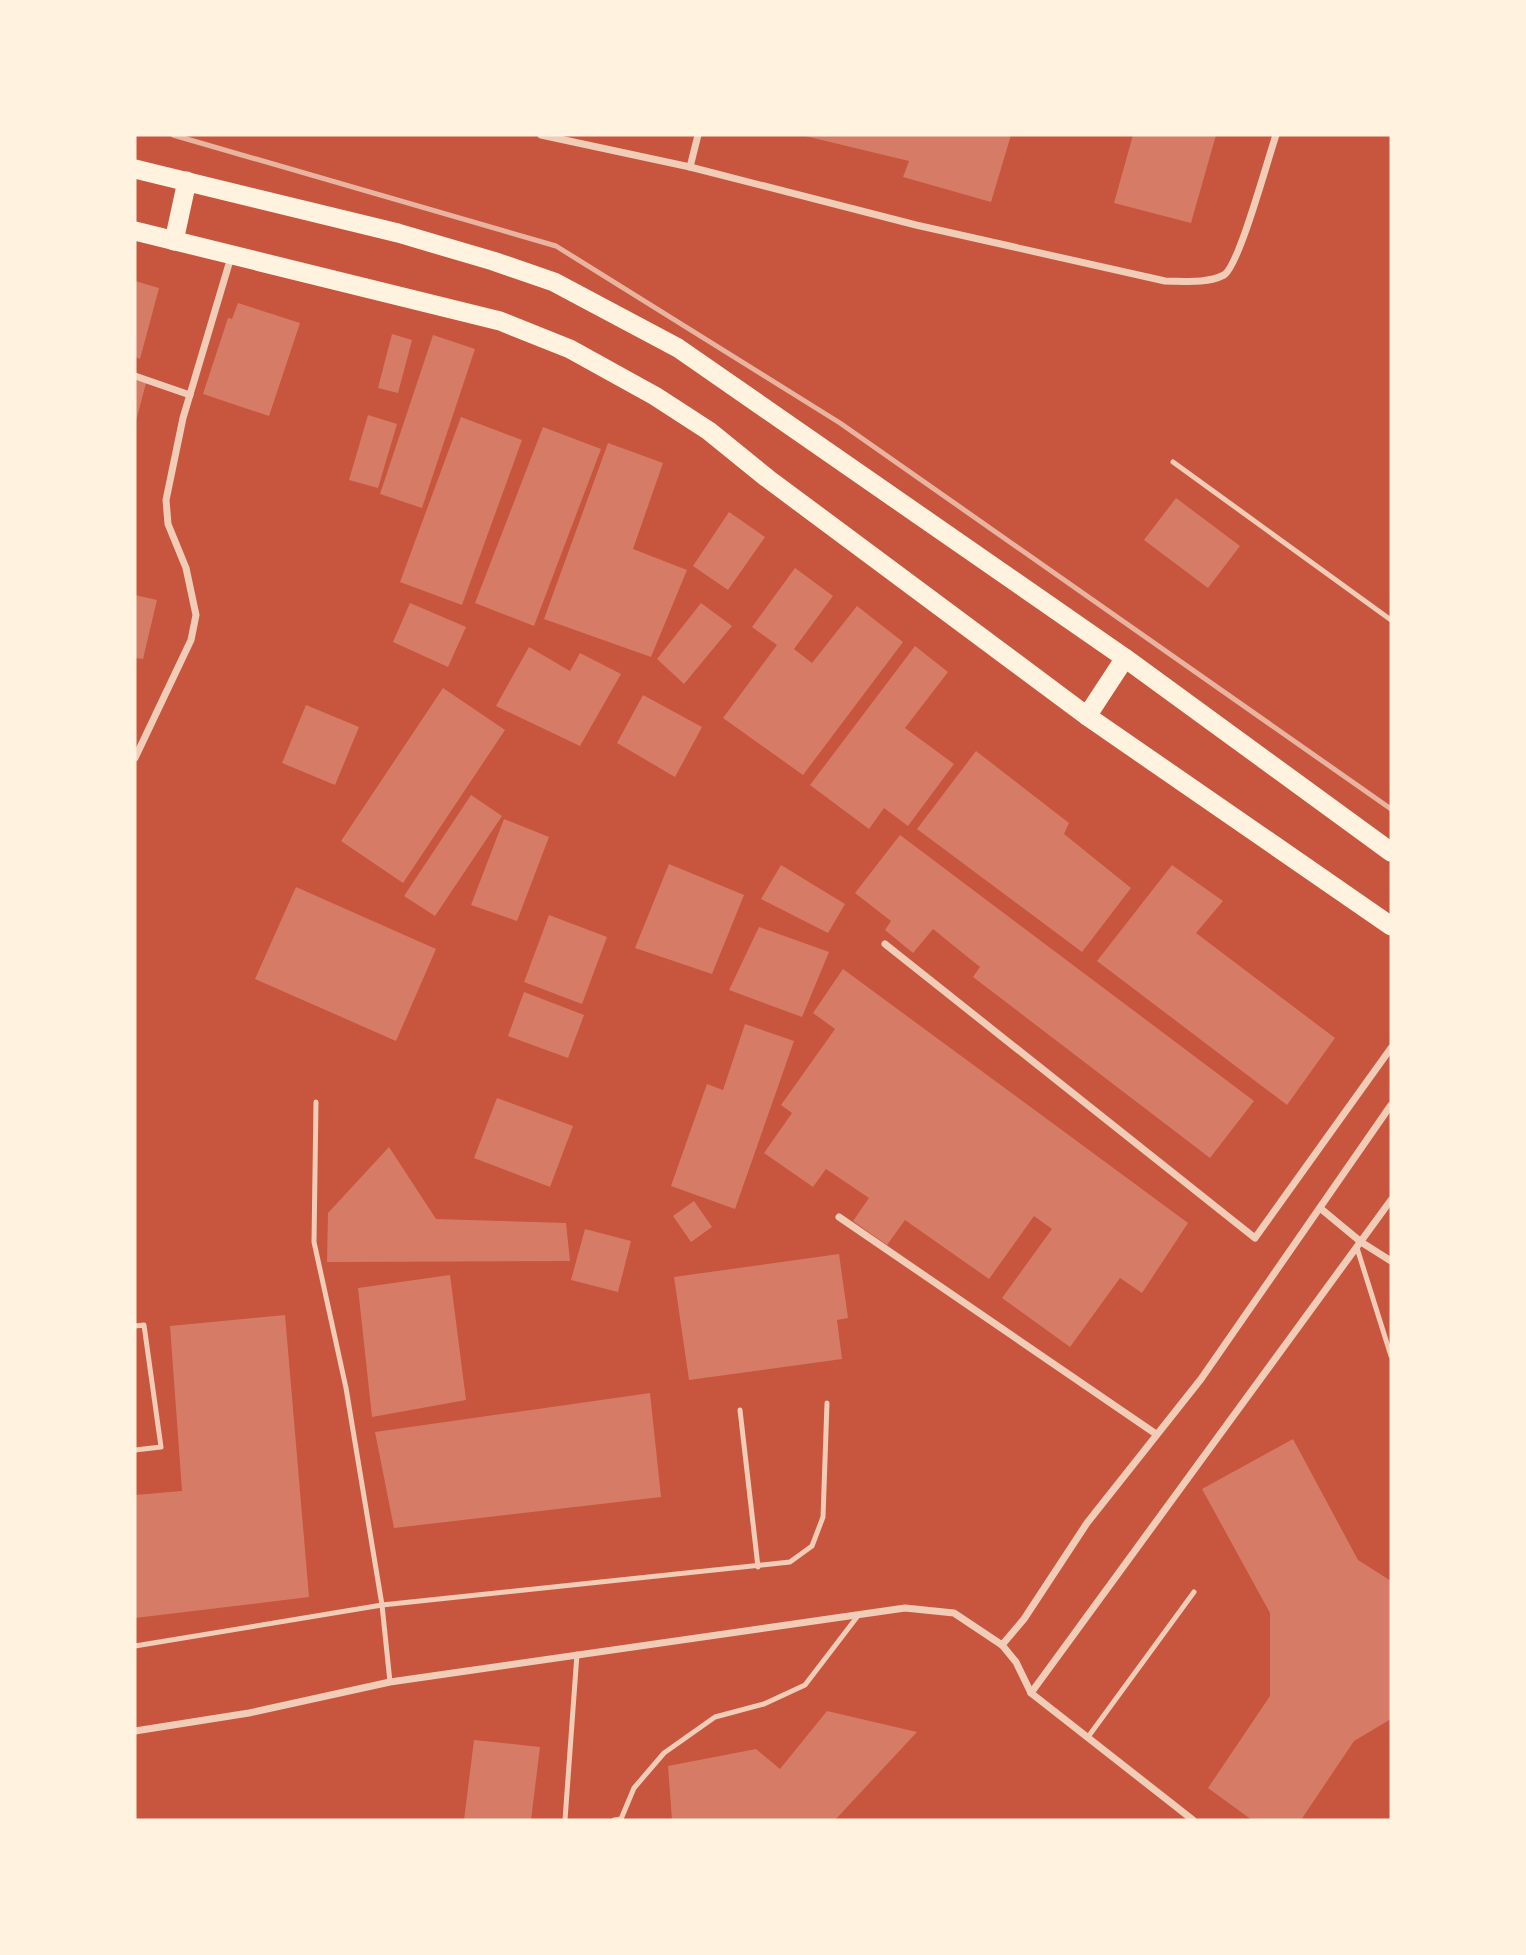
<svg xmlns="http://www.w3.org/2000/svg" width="1526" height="1955" font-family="Jost,sans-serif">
	<rect width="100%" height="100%" fill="#c8553d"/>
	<g fill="#d67c66">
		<path d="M801 135H1011L991 202 903 177 909 161Z"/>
		<path d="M1133 135H1216L1191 223 1114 203Z"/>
		<path d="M135 281 159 288 140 359 135 357Z"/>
		<path d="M238 303 300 323 269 416 203 394 228 318 232 319Z"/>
		<path d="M392 334 412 340 398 393 378 388Z"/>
		<path d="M433 335 475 349 422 508 380 494Z"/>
		<path d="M135 380 146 383 136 421H135Z"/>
		<path d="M368 415 397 424 378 488 349 480Z"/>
		<path d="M461 417 522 440 462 605 400 582Z"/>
		<path d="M543 427 601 449 534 626 475 603Z"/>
		<path d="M608 443 663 463 633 549 687 570 651 657 544 619Z"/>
		<path d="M1176 498 1240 546 1208 588 1144 540Z"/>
		<path d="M729 512 765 537 728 590 693 566Z"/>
		<path d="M795 568 833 596 794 649 812 663 857 606 903 642 803 775 723 718 777 645 752 627Z"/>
		<path d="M135 595 157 600 143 659 135 658Z"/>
		<path d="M410 603 466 627 448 667 393 642Z"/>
		<path d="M701 603 732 626 684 684 657 659Z"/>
		<path d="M915 646 948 672 905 728 954 764 908 826 884 808 869 829 810 785Z"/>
		<path d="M529 647 570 671 580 653 621 674 580 746 496 706Z"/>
		<path d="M443 688 505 730 403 883 341 841Z"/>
		<path d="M643 695 702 727 675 777 617 743Z"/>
		<path d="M306 705 359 727 335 785 282 763Z"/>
		<path d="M976 751 1069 823 1064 834 1131 888 1082 952 917 829Z"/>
		<path d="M471 795 502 816 435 916 404 896Z"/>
		<path d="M504 819 549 837 517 921 471 905Z"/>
		<path d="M900 835 1254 1101 1210 1158 973 977 980 967 933 929 913 953 885 930 891 921 855 893Z"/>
		<path d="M669 864 744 895 712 974 635 948Z"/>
		<path d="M781 865 845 904 828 933 761 899Z"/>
		<path d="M1172 865 1223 901 1196 933 1335 1038 1287 1105 1097 961Z"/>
		<path d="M296 887 436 949 396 1041 255 979Z"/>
		<path d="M549 915 607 937 582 1004 524 982Z"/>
		<path d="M759 927 829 952 802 1017 729 990Z"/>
		<path d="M843 969 1188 1223 1142 1293 1120 1278 1070 1347 1002 1298 1052 1229 1034 1216 989 1279 905 1220 887 1245 853 1221 869 1198 826 1169 813 1187 764 1153 792 1113 781 1105 835 1029 813 1013Z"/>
		<path d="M524 992 584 1015 568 1058 508 1036Z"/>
		<path d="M745 1024 794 1041 735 1209 671 1186 707 1084 723 1090Z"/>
		<path d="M497 1098 573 1126 550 1187 474 1158Z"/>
		<path d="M389 1147 436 1219 566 1223 570 1261 327 1262 328 1213Z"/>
		<path d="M694 1201 712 1227 691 1242 673 1216Z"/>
		<path d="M585 1229 631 1241 618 1292 571 1280Z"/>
		<path d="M839 1254 848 1318 837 1320 842 1359 689 1380 674 1277Z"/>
		<path d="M450 1275 466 1400 372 1417 358 1288Z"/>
		<path d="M285 1315 309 1597 135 1618V1495L182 1491 170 1326Z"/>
		<path d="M650 1393 661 1497 394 1528 375 1432Z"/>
		<path d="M1293 1439 1358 1560 1391 1581V1719L1354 1741 1301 1820H1252L1208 1788 1270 1696V1613L1202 1489Z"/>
		<path d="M827 1711 917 1732 835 1820H672L668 1766 756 1749 780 1769Z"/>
		<path d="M474 1740 540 1747 531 1820H464Z"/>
	</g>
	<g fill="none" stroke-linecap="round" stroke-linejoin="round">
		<g stroke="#f1ccb7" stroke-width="5">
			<path d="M1173 462 1391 620"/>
			<path d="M316 1102 314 1242 346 1388 382 1605 390 1682"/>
			<path d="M1357 1248 1391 1356"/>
			<path d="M135 1326 144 1325 161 1447 135 1450"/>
			<path d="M740 1410 758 1567"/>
			<path d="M135 1646 382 1605 790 1562 812 1546 823 1517 827 1403"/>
			<path d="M1088 1737 1194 1592"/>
			<path d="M565 1820 577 1654"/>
			<path d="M614 1820 621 1819 634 1788 664 1753 715 1717 764 1704 805 1685 857 1617"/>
		</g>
		<g stroke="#f1ccb7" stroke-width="7">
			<path d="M541 135 690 167 916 225 1165 281C1184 281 1206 284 1224 275 1239 266 1268 158 1276 135"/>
			<path d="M690 167 698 135"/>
			<path d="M135 376 190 395"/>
			<path d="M135 758 191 640 196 615 186 568 168 524 166 500 183 418 231 257"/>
			<path d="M885 944 1255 1238 1391 1048"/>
			<path d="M1320 1208 1361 1242 1391 1261"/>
			<path d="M839 1217 1156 1434"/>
			<path d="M1002 1645 1024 1619 1087 1523 1201 1379 1391 1105"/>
			<path d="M1031 1693 1391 1200"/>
			<path d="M135 1731 249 1713 390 1682 905 1608 954 1613 1002 1645 1016 1662 1031 1693 1193 1820"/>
		</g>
		<g stroke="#fff3e0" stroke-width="19">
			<path d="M135 169 398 233 493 261 554 282 678 348 1125 658 1391 852"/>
			<path d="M135 231 500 321 570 349 655 396 709 431 767 478 1087 716 1391 926"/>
			<path d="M174 241 187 181"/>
			<path d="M1087 716 1125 658"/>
		</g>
		<path stroke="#e9b49f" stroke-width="5" d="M173 135 556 246 840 423 1391 809"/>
	</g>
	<rect width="1526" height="1955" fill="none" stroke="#fff3e0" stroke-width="273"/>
</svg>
